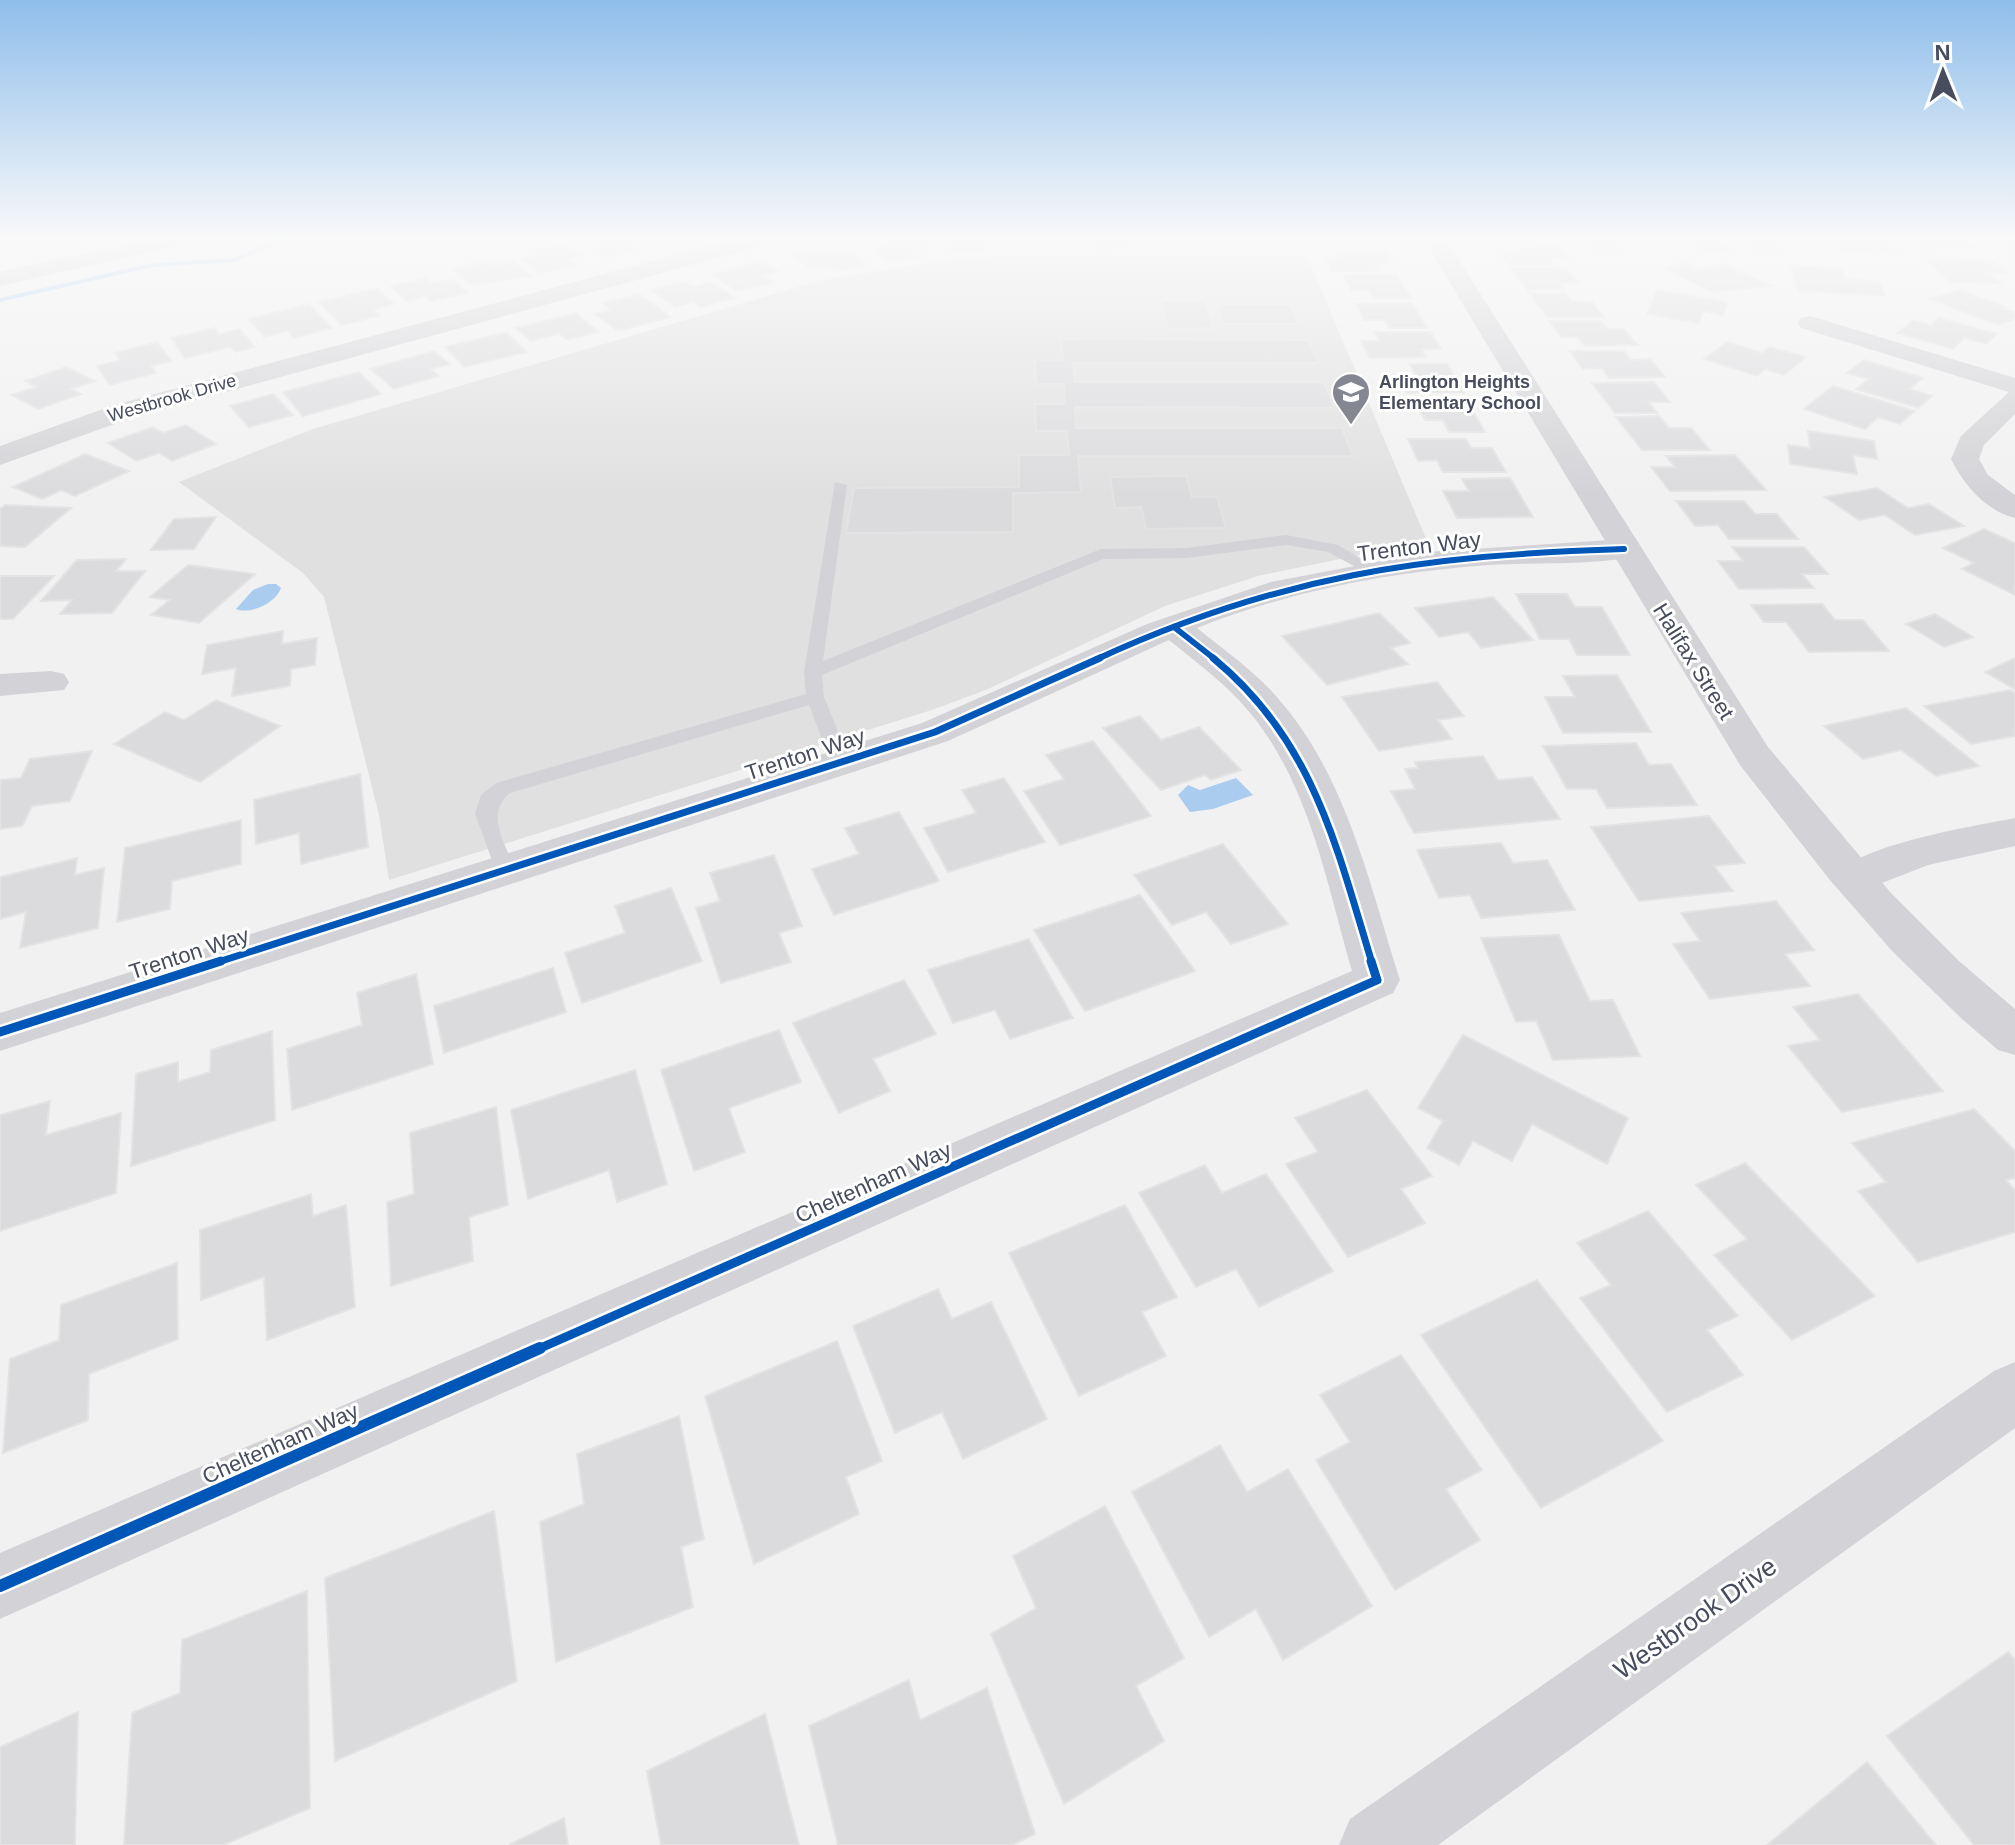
<svg xmlns="http://www.w3.org/2000/svg" width="2015" height="1845" font-family="Arial,sans-serif">
	<rect width="100%" height="100%" fill="#f2f1f1"/>
	<path fill="#e0e0e1" d="M1007 255 1307 256 1427 541 1258 576 1165 606 988 689 935 709 389 880 379 815 324 597 303 573 179 482 313 429 822 280 947 260Z"/>
	<g fill="#aaccef">
		<path d="M268 584H276L281 588C276 603 250 615 236 609L253 590Z"/>
		<path d="M1236 778 1253 795 1213 809 1190 812 1178 795 1188 785 1200 790Z"/>
	</g>
	<g fill="none" stroke-linecap="round" stroke-linejoin="round">
		<path fill="#aaccef" fill-rule="evenodd" d="M280 238H289L235 262 153 267 0 302V298L153 263 234 258Z"/>
	</g>
	<g fill="#dbdadd" stroke="#e3e3e4" stroke-width="2">
		<path d="M597 238H636L638 239 630 242 643 248 607 258 591 249 600 247 588 240Z"/>
		<path d="M886 238H922L932 249 916 251 921 257 886 262 871 244 889 242Z"/>
		<path d="M943 238H998L1000 244 983 245 985 251 947 253Z"/>
		<rect x="1017" y="238" width="56" height="3"/>
		<path d="M1092 238H1145L1146 243H1129L1130 249 1094 250Z"/>
		<path d="M1166 238H1220L1221 240H1203L1205 246H1168Z"/>
		<path d="M1230 238H1281L1284 246H1233Z"/>
		<path d="M1316 238H1379L1382 244 1320 245Z"/>
		<path d="M1488 238H1535L1538 242H1491Z"/>
		<path d="M1579 238H1640L1646 244H1617L1622 250H1591Z"/>
		<path d="M1660 238H1720L1735 252H1699L1693 246H1668Z"/>
		<path d="M1741 238H1802L1811 245H1781L1787 250 1755 251Z"/>
		<path d="M1823 238H1880L1900 252 1842 253Z"/>
		<path d="M1905 238H1965L1982 249 1922 250Z"/>
		<path d="M562 242 584 255 567 260 575 265 541 274 520 259 537 255 530 250Z"/>
		<path d="M1511 245H1558L1569 258H1549L1554 265H1509L1499 252H1516Z"/>
		<path d="M846 248 868 265 836 271 828 265 810 269 791 253 809 250 815 254Z"/>
		<path d="M1385 250 1393 264H1375L1379 271H1331L1324 258 1340 257 1337 251Z"/>
		<path d="M1924 258 1992 261 2008 273 1988 272 2001 284 1951 282Z"/>
		<path d="M513 260 531 276 471 285 453 269 487 261 492 265Z"/>
		<path d="M762 261 780 272 764 276 774 282 737 291 711 274Z"/>
		<path d="M1687 263 1699 269 1724 264 1771 286 1713 292 1663 268Z"/>
		<path d="M1791 265 1842 270 1844 278 1879 282 1885 296 1798 291Z"/>
		<path d="M1510 268H1566L1579 283H1558L1564 290H1528Z"/>
		<path d="M1343 275H1397L1411 298H1373L1369 290H1351Z"/>
		<path d="M427 278 432 283 453 279 468 293 431 301 426 296 406 301 391 286Z"/>
		<path d="M685 282 693 287 711 282 735 298 701 307 693 302 675 307 651 290Z"/>
		<path d="M376 288 394 304 373 310 380 316 341 325 319 302Z"/>
		<path d="M1657 290 1727 302 1723 315 1703 311 1699 323 1647 314Z"/>
		<path d="M1960 290 2007 307 2003 308 2015 313V319L1998 325 1930 299Z"/>
		<path d="M1529 293H1565L1572 301H1591L1604 317H1547Z"/>
		<path d="M639 294 671 317 618 331 595 314 611 310 603 303Z"/>
		<path d="M1161 300H1205L1214 328 1168 329Z"/>
		<path d="M1412 303 1427 328H1389L1385 320H1364L1356 304Z"/>
		<path d="M309 304 332 328 293 338 288 331 264 337 248 319Z"/>
		<path d="M1216 304H1290L1298 324H1223Z"/>
		<path d="M576 313 599 332 567 340 559 334 531 341 515 328Z"/>
		<path d="M1939 318 1997 334 1986 344 1964 338 1953 349 1897 333 1913 320 1931 325Z"/>
		<path d="M1549 321H1601L1608 329H1624L1638 345 1585 346 1578 337H1561Z"/>
		<path d="M215 328 219 334 240 329 255 347 235 352 230 347 185 358 171 338Z"/>
		<path d="M506 332 527 352 464 367 445 347Z"/>
		<path d="M1375 332H1431L1441 349H1421L1426 357 1370 358 1361 341H1379Z"/>
		<path d="M1061 339 1308 340 1318 363H1073L1075 382H1324L1334 408 1075 407 1076 428H1342L1353 456H1078L1081 492 1013 493V532L846 533 854 488 1019 487V455H1069L1067 431H1036L1035 404H1065L1064 384H1036L1035 360H1063Z"/>
		<path d="M157 342 172 361 151 366 156 373 110 385 97 366 120 360 115 353Z"/>
		<path d="M1727 342 1762 353 1770 347 1806 357 1784 375 1765 369 1757 376 1704 359Z"/>
		<path d="M434 351 450 364 431 369 439 376 394 389 370 369Z"/>
		<path d="M1570 351H1624L1631 360 1650 359 1665 377 1609 378 1602 368 1583 369Z"/>
		<path d="M1864 360 1923 378 1910 389 1932 396 1918 408 1856 389 1869 379 1847 373Z"/>
		<path d="M1410 364H1447L1464 392 1407 393 1400 379H1418Z"/>
		<path d="M66 367 95 381 71 389 81 394 38 409 11 395 36 387 25 381Z"/>
		<path d="M359 372 381 394 303 416 283 392Z"/>
		<path d="M1654 382 1670 402H1649L1657 413H1615L1592 383Z"/>
		<path d="M1833 386 1915 411 1900 424 1878 417 1865 429 1804 409Z"/>
		<path d="M273 394 293 415 249 427 230 406Z"/>
		<path d="M1415 400H1466L1485 432H1449L1443 420H1425Z"/>
		<path d="M1659 416 1669 428H1691L1710 450H1642L1616 417Z"/>
		<path d="M186 425 216 444 172 461 159 453 136 461 108 443 153 427 163 433Z"/>
		<path d="M1808 431 1874 441 1877 459 1853 455 1857 474 1790 464 1788 445 1810 448Z"/>
		<path d="M1408 439H1466L1471 448H1492L1506 472H1443L1437 460 1418 461Z"/>
		<path d="M85 454 129 471 75 496 61 490 42 499 13 487Z"/>
		<path d="M1735 455 1766 490 1670 491 1651 467H1675L1666 456Z"/>
		<path d="M1186 476 1192 497H1217L1226 528 1146 529 1141 507 1115 508 1110 477Z"/>
		<path d="M1510 478 1533 517 1457 518 1443 491H1469L1462 479Z"/>
		<path d="M1877 488 1908 508 1929 504 1964 526 1915 535 1885 515 1859 520 1825 497Z"/>
		<path d="M1676 501H1744L1755 514H1777L1798 539H1729L1718 525 1695 526Z"/>
		<path d="M5 505 71 508 25 547 0 546V509Z"/>
		<path d="M216 517 194 549 151 550 174 519Z"/>
		<path d="M1984 529 2015 543V595L1962 569 1974 563 1943 548Z"/>
		<path d="M1732 547H1804L1828 574H1802L1814 588 1739 589 1718 561H1743Z"/>
		<path d="M126 559 116 571H145L112 613 60 614 72 600 41 601 77 560Z"/>
		<path d="M188 565 255 574 199 623 151 615 170 600 150 597Z"/>
		<path d="M0 576H54L13 619H0Z"/>
		<path d="M1516 594H1567L1575 607H1602L1630 655H1577L1569 639H1540Z"/>
		<path d="M1493 597 1533 640 1481 648 1468 632 1439 637 1415 608Z"/>
		<path d="M1822 604 1835 620H1863L1889 651 1809 652 1786 622H1764L1751 605Z"/>
		<path d="M1379 613 1410 643 1391 648 1408 664 1327 685 1282 636Z"/>
		<path d="M1935 614 1973 637 1944 647 1906 624Z"/>
		<path d="M283 631 282 644 317 638 315 665 291 669 290 686 232 696 236 668 202 674 207 645Z"/>
		<path d="M2015 658V689L1985 672Z"/>
		<path d="M1617 675 1651 732 1563 733 1545 697H1575L1563 676Z"/>
		<path d="M1437 682 1464 716 1438 720 1452 739 1379 751 1342 697Z"/>
		<path d="M2010 690 2015 693V736L1971 744 1924 706Z"/>
		<path d="M216 700 280 726 200 782 114 744 165 712 184 720Z"/>
		<path d="M1906 708 1979 766 1936 776 1901 750 1863 759 1824 726Z"/>
		<path d="M1140 716 1161 740 1199 727 1241 770 1211 780 1205 775 1161 790 1103 728Z"/>
		<path d="M1093 741 1151 816 1060 845 1024 791 1064 779 1046 755Z"/>
		<path d="M1636 743 1649 765 1671 764 1697 805 1607 808 1596 789H1567L1543 746Z"/>
		<path d="M92 751 70 801 32 806 22 826 0 829V780L21 778 30 759Z"/>
		<path d="M1483 756 1498 780 1532 777 1560 819 1414 833 1391 791 1415 789 1405 769 1418 768 1415 762Z"/>
		<path d="M360 774 368 847 301 864 299 833 256 844 254 800Z"/>
		<path d="M1004 778 1045 842 948 872 924 828 976 813 962 790Z"/>
		<path d="M899 812 939 881 834 915 812 869 859 854 845 828Z"/>
		<path d="M1709 816 1745 863 1714 866 1733 891 1639 901 1591 827Z"/>
		<path d="M241 820V864L172 881 170 909 117 922 125 848Z"/>
		<path d="M1501 843 1513 863 1547 860 1575 910 1481 918 1470 895 1439 898 1417 850Z"/>
		<path d="M1223 844 1288 924 1231 944 1206 912 1172 925 1134 875Z"/>
		<path d="M774 855 802 926 779 933 791 962 721 983 696 908 720 901 710 873Z"/>
		<path d="M77 858 75 875 104 868 98 928 20 948 26 912 0 919V877Z"/>
		<path d="M671 888 702 961 582 1003 565 953 625 933 615 906Z"/>
		<path d="M1140 895 1195 971 1085 1011 1034 930Z"/>
		<path d="M1776 901 1814 950 1785 954 1810 986 1710 999 1673 944 1700 941 1681 913Z"/>
		<path d="M1559 935 1590 1001 1613 1000 1640 1056 1553 1060 1536 1021 1516 1022 1481 938Z"/>
		<path d="M1029 939 1073 1018 1010 1039 995 1010 953 1023 928 970Z"/>
		<path d="M553 968 566 1012 444 1053 434 1006Z"/>
		<path d="M416 974 433 1064 292 1110 287 1049 362 1025 357 993Z"/>
		<path d="M904 980 936 1034 873 1059 890 1091 839 1113 793 1023Z"/>
		<path d="M1858 994 1943 1091 1842 1112 1788 1046 1820 1040 1793 1007Z"/>
		<path d="M779 1030 801 1082 729 1108 745 1152 694 1171 661 1070Z"/>
		<path d="M272 1031 275 1120 131 1166 136 1074 178 1062V1082L210 1072 211 1050Z"/>
		<path d="M1463 1035 1628 1118 1607 1164 1532 1124 1512 1161 1473 1141 1459 1165 1427 1148 1443 1121 1418 1108Z"/>
		<path d="M635 1070 667 1184 617 1202 609 1170 528 1199 511 1110Z"/>
		<path d="M1367 1090 1432 1176 1401 1189 1425 1223 1348 1257 1286 1164 1318 1152 1295 1118Z"/>
		<path d="M50 1101 46 1135 121 1113 116 1193 0 1231V1115Z"/>
		<path d="M496 1107 508 1205 469 1217 473 1261 391 1286 387 1202 414 1194 410 1133Z"/>
		<path d="M1974 1109 2015 1151V1178L2006 1180 2015 1190V1232L1918 1262 1858 1191 1886 1182 1852 1143Z"/>
		<path d="M1745 1163 1875 1296 1792 1340 1714 1255 1747 1239 1696 1185Z"/>
		<path d="M1205 1165 1222 1193 1266 1174 1333 1271 1259 1307 1236 1269 1196 1287 1139 1193Z"/>
		<path d="M311 1194 313 1216 346 1205 355 1307 267 1340 264 1277 201 1300 200 1230Z"/>
		<path d="M1125 1205 1177 1297 1142 1312 1166 1356 1079 1396 1009 1253Z"/>
		<path d="M1648 1211 1738 1316 1707 1330 1743 1375 1667 1412 1580 1298 1611 1285 1577 1243Z"/>
		<path d="M177 1263 178 1339 89 1374 88 1420 3 1453 10 1359 59 1340 61 1305Z"/>
		<path d="M1537 1280 1663 1441 1541 1508 1421 1335Z"/>
		<path d="M938 1289 952 1319 991 1302 1047 1419 963 1459 942 1412 895 1433 853 1326Z"/>
		<path d="M837 1341 882 1461 846 1477 859 1514 754 1564 705 1396Z"/>
		<path d="M1401 1355 1482 1470 1446 1489 1480 1540 1395 1590 1316 1460 1350 1442 1320 1395Z"/>
		<path d="M679 1416 704 1539 681 1547 693 1607 556 1662 540 1522 584 1504 577 1454Z"/>
		<path d="M1220 1445 1247 1492 1288 1469 1372 1606 1283 1660 1256 1609 1209 1637 1132 1492Z"/>
		<path d="M1105 1506 1184 1658 1136 1686 1164 1741 1064 1804 991 1634 1036 1608 1013 1556Z"/>
		<path d="M494 1511 517 1681 335 1761 325 1578Z"/>
		<path d="M307 1591 310 1808 223 1845H124L132 1713 180 1693 182 1640Z"/>
		<path d="M2008 1652 2015 1660V1845H1974L1887 1736Z"/>
		<path d="M909 1680 920 1720 987 1688 1035 1834 1012 1845H838L809 1726Z"/>
		<path d="M78 1712 75 1845H0V1747Z"/>
		<path d="M765 1714 799 1845H661L647 1771Z"/>
		<path d="M1867 1762 1936 1845H1767Z"/>
		<path d="M564 1818 568 1845H509Z"/>
	</g>
	<g fill="none" stroke-linecap="round" stroke-linejoin="round">
		<path fill="#d3d3d7" fill-rule="evenodd" d="M835 482 847 485 823 661 1101 549 1187 548 1286 535 1338 545 1377 568 1375 571H1363L1328 552 1286 545 1187 558 1103 559 822 675 824 697 850 761 847 765 840 767 830 761 809 705 510 793C484 814 506 844 516 872L512 877H498L475 814 481 795 496 783 806 694 804 672Z"/>
		<g fill="#d3d3d7" fill-rule="evenodd">
			<path d="M155 238H196L185 244 0 286V272Z"/>
			<path d="M739 238H775L772 243 134 417 0 465V446L114 405Z"/>
			<path d="M1995 238H2015V251Z"/>
			<path d="M1810 316 2015 378V414L1984 445 1979 459 1988 475 2015 495V518C1986 511 1964 485 1951 459L1961 436 2009 392 1801 328 1798 323 1801 318Z"/>
			<path d="M1624 539 1635 542 1640 549 1635 556C1594 566 1533 562 1489 565 1389 572 1290 591 1197 628 1224 650 1253 670 1276 696 1346 774 1369 883 1400 980L1393 993 0 1619V1553L1352 971C1327 885 1310 786 1251 714 1228 685 1197 663 1169 640L948 741 0 1051V1013L922 723 1147 624 1271 582 1428 552Z"/>
			<path d="M51 671 64 674 69 682 64 690 0 696V674Z"/>
			<path d="M2015 818V846L1928 865 1854 894 1839 890 1833 879C1852 845 1975 826 2015 818Z"/>
			<path d="M2015 1362V1428L1438 1845H1339L1350 1819 1994 1371Z"/>
		</g>
		<path fill="#d3d3d7" fill-rule="evenodd" d="M1423 238H1445L1768 747 1891 893 1959 961 2015 1009V1055L1998 1050 1962 1019 1893 952 1829 879 1740 765Z"/>
		<g stroke="#fff" stroke-width="10">
			<g id="cycleway-far3">
				<path d="M1174 627 1216 660"/>
				<path d="M1095 660C1277 576 1425 555 1624 549"/>
			</g>
		</g>
		<g stroke="#fff" stroke-width="12">
			<g id="cycleway-far2">
				<path d="M1213 658C1313 740 1336 845 1372 963"/>
				<path d="M215 963 935 732 1100 658"/>
			</g>
		</g>
		<g stroke="#fff" stroke-width="14">
			<g id="cycleway-far1">
				<path d="M0 1032 221 961"/>
				<path d="M536 1350 1377 980 1371 961"/>
			</g>
		</g>
		<g stroke="#fff" stroke-width="17">
			<path id="cycleway" d="M0 1586 540 1348"/>
		</g>
		<use href="#cycleway-far3" stroke="#0057b8" stroke-width="6"/>
		<use href="#cycleway-far2" stroke="#0057b8" stroke-width="7"/>
		<use href="#cycleway-far1" stroke="#0057b8" stroke-width="9"/>
		<use href="#cycleway" stroke="#0057b8" stroke-width="12"/>
	</g>
	<linearGradient id="sky" x2="0" y2="1"><stop stop-color="#8fbeeb"/><stop offset="0.48" stop-color="#f9f9f9"/><stop offset="1" stop-color="#f9f9f9" stop-opacity="0"/></linearGradient>
	<rect width="2015" height="496" fill="url(#sky)"/>
	<defs>
		<g id="school-pin" transform="scale(2)"><path d="M0 17L-7.5 6A9.5 9.5 0 1 1 7.5 6Z" fill="#848691" stroke="#fff"/><path d="M0-5L7-2L0 1L-7-2ZM-4 1L0 2.5L4 1V4Q0 6-4 4Z" fill="#fff"/></g>
	</defs>
	<g fill-rule="evenodd">
		<use href="#school-pin" x="1351" y="392"/>
	</g>
	<g text-anchor="middle" stroke-width="6" stroke-linejoin="round" paint-order="stroke">
		<g font-size="18" font-weight="bold" fill="#484d5e" stroke="#fff" text-anchor="start">
			<text x="1379" y="388">Arlington Heights<tspan x="1379" dy="21">Elementary School</tspan></text>
		</g>
		<g font-size="18" fill="#484d5e" stroke="#fff">
			<text transform="translate(172 398) rotate(-16)" y="6">Westbrook Drive</text>
		</g>
		<g font-size="22" fill="#484d5e" stroke="#fff">
			<text transform="translate(1419 546) rotate(-7)" y="8">Trenton Way</text>
			<text transform="translate(1694 661) rotate(58)" y="8">Halifax Street</text>
			<text transform="translate(805 754) rotate(-18)" y="8">Trenton Way</text>
			<text transform="translate(189 953) rotate(-18)" y="8">Trenton Way</text>
			<text transform="translate(873 1182) rotate(-24)" y="8">Cheltenham Way</text>
			<text transform="translate(280 1443) rotate(-24)" y="8">Cheltenham Way</text>
		</g>
		<g font-size="26" fill="#484d5e" stroke="#fff">
			<text transform="translate(1695 1618) rotate(-35)" y="9">Westbrook Drive</text>
		</g>
	</g>
	<g transform="translate(1943 72) rotate(359)" stroke="#ffffff" stroke-width="6" paint-order="stroke">
	<path d="M0-6L14 30L0 20L-14 30Z" fill="#484d5e"/>
	<text y="-12" font-size="22" font-weight="bold" text-anchor="middle" fill="#484d5e">N</text>
	</g>
</svg>
